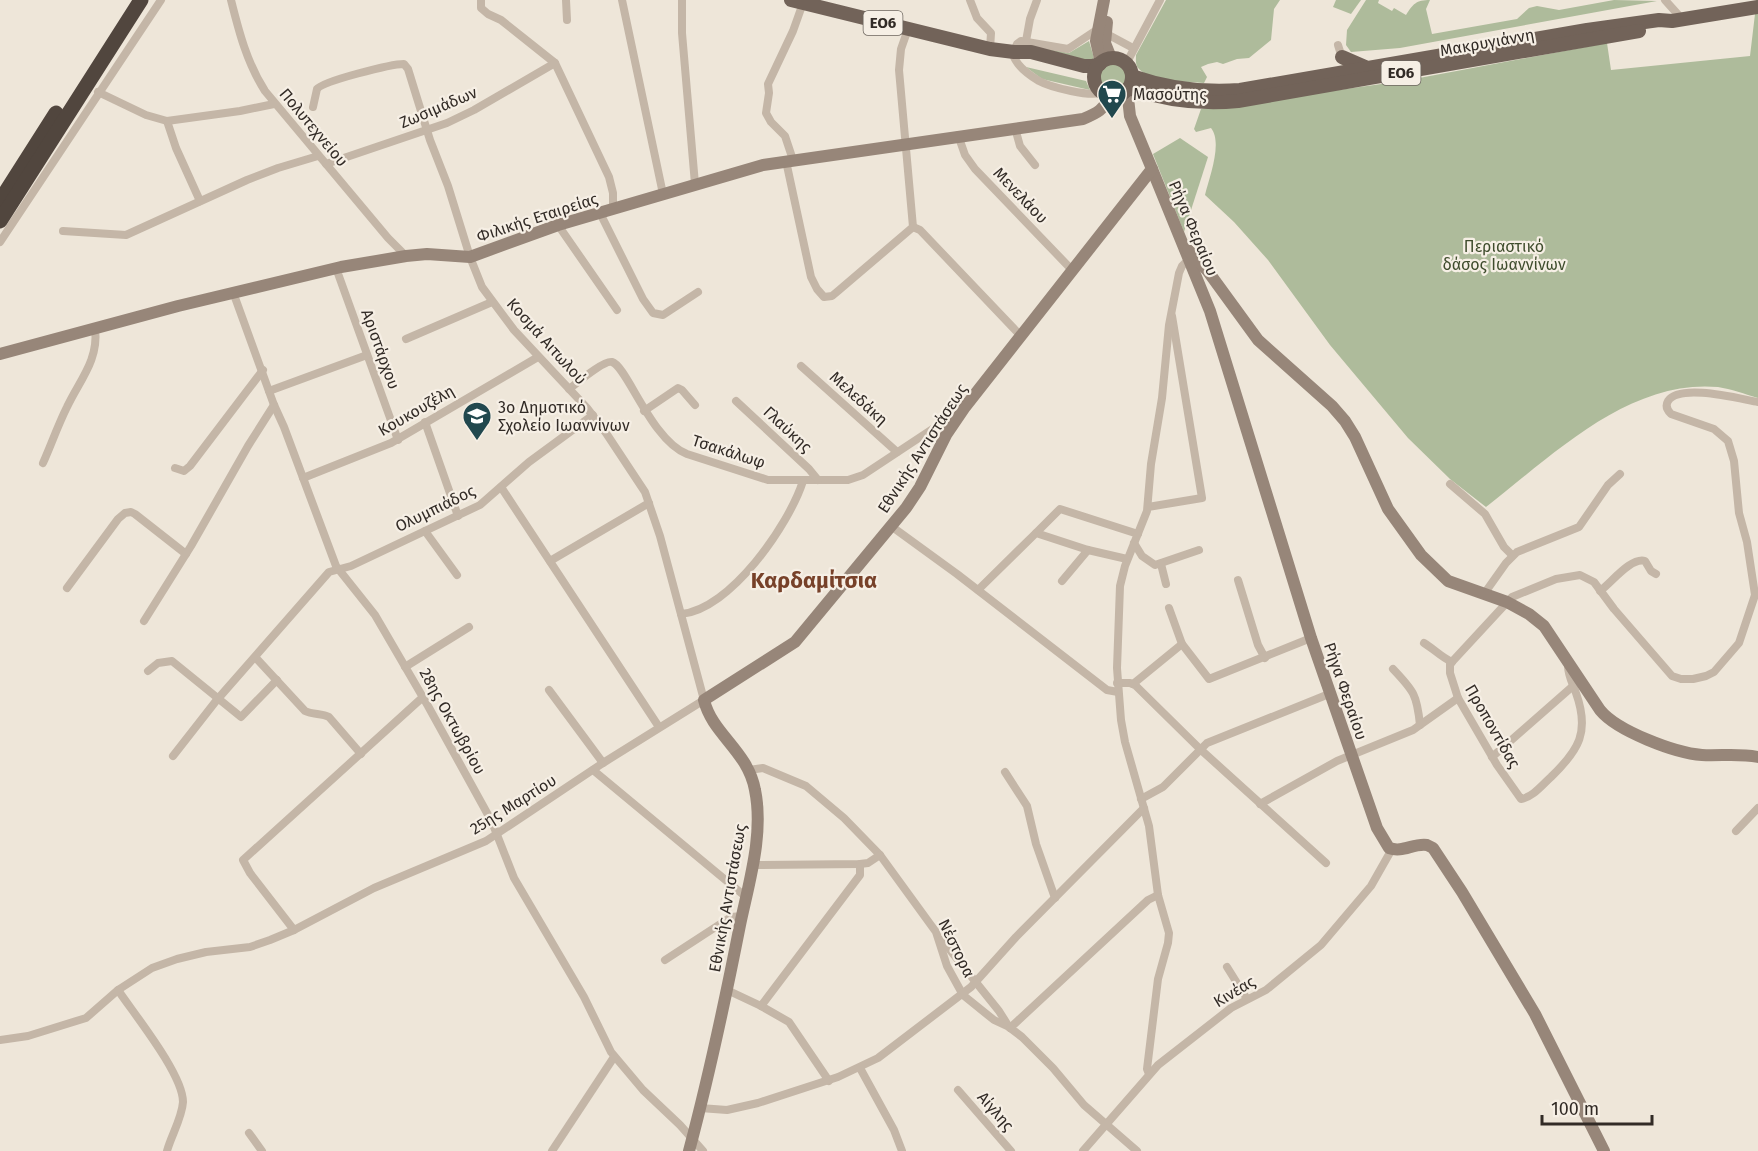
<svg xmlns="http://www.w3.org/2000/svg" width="1758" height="1151" font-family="'Fira Sans',sans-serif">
	<rect width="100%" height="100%" fill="#eee6d9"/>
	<g fill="#aebb9b">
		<path d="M1166 0H1280L1274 9 1271 40 1249 58 1237 59 1223 64 1217 62 1208 64 1201 67 1207 77 1204 83C1189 82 1149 81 1139 69 1135 65 1136 60 1136 55Z"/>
		<path d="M1336 0H1361L1351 14 1333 7Z"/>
		<path d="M1366 0H1379L1378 3 1392 11 1394 8 1406 15C1413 4 1416 0 1430 0L1426 9 1432 34 1517 19 1529 8 1537 6 1559 10 1614 0 1657 1 1400 48 1351 52 1346 45 1347 30Z"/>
		<path d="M1755 14H1758V398C1745 394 1731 389 1718 387 1628 379 1552 456 1486 507L1450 479 1408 438 1330 345 1268 260 1234 222 1205 195C1209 178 1223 143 1211 128L1196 132 1194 129 1201 109 1403 81 1607 43 1611 70 1750 56Z"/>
		<path d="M1089 41 1094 58 1090 61 1030 45 1069 53Z"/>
		<circle cx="1113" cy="77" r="13"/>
		<path d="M1026 67 1086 81 1090 90 1042 79Z"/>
		<path d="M1180 138 1208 157 1184 232 1153 154Z"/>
	</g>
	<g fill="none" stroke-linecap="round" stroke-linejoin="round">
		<g stroke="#c4b6a7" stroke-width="8">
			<path d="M231 0C239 32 247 63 265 91L388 238 406 256"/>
			<path d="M481 0V8L488 14 501 20 555 63 609 177 613 193V210"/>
			<path d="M566 0 567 20"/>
			<path d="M622 0 663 194"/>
			<path d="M682 0V33L695 184"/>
			<path d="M970 0 977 18 991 33 990 49"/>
			<path d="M1665 0 1682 19"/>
			<path d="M1098 29 1068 49 1021 41 1017 44 1013 54C1016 66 1029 75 1039 81 1050 87 1092 98 1103 92"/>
			<path d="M1105 33 1133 48"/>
			<path d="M1026 41 1030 19 1037 0"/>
			<path d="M1338 45 1343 61"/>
			<path d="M1126 64 1160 0"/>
			<path d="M98 92 146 115 167 121 240 111 274 104"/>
			<path d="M167 121 176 148 200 201"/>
			<path d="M1015 128 1020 146 1035 165"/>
			<path d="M958 135 965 155 975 169 1072 270"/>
			<path d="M793 160 785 136 771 122 766 113 769 93 768 84 793 31 803 3"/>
			<path d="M786 161 811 277 817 289 824 297 832 296 838 291 913 227 899 70 901 49 908 29"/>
			<path d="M326 164 447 123 474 110 555 63"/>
			<path d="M600 213 643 299 653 313 663 315 698 292"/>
			<path d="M558 225 617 310"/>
			<path d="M913 227 920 230 1021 336"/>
			<path d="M63 231 126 235 247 180 278 168 318 156"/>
			<path d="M0 242 161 0"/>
			<path d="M336 268 398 440"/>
			<path d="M233 292 274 405 284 427 336 566 375 615 428 706 492 822 514 878 584 997 611 1052 643 1090 680 1125 703 1151"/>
			<path d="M406 339 492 302"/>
			<path d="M801 366 897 452"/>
			<path d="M569 389C577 383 604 360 612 362 627 366 651 440 687 454L768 480H848L863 475 937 426 948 423 953 424"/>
			<path d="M269 391 367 355"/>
			<path d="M736 401 809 469 818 480"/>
			<path d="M644 411 678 388 682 390 695 405"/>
			<path d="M425 422 458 516"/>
			<path d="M43 463C51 445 58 425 67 407 79 381 99 360 95 329"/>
			<path d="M175 468 184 471 190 466 263 370"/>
			<path d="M303 478 391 443 538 357"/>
			<path d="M1450 484 1485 514 1504 547 1512 555"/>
			<path d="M501 487 659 727"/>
			<path d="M1148 507 1202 498 1172 316"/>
			<path d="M891 526 957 574 1107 690 1118 692"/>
			<path d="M425 531 457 575"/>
			<path d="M1036 533 1060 509 1138 534"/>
			<path d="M1134 543 1142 556 1155 565 1199 550"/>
			<path d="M550 561 649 503"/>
			<path d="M1161 564 1166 584"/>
			<path d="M1238 580 1258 645 1265 658"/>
			<path d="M1062 581 1088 550"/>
			<path d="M67 588 118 519 125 513 131 512 135 514 186 554"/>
			<path d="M978 590 1036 533 1088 550 1127 559"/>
			<path d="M1600 591C1612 582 1631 557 1645 561L1651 571 1656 574"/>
			<path d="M1484 594 1506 563 1517 552 1579 527 1608 485 1620 474"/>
			<path d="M1169 608 1182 644"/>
			<path d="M681 614C730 610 789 525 803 481"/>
			<path d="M144 621 191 546 248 446 274 405"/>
			<path d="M1424 643C1434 649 1441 657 1452 662"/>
			<path d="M256 658 305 711C313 715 322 713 329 717L361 754"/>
			<path d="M1570 664 1568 666C1568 676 1573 684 1576 693 1590 732 1579 750 1551 777 1542 785 1533 797 1521 799L1497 765 1458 698 1450 673V664L1512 597 1556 579 1580 575 1594 582 1614 609 1672 676 1681 679H1693L1706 676 1714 672 1739 643 1755 595 1747 542 1739 513 1734 461 1728 441 1714 429 1671 414C1667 410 1665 406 1668 401 1680 383 1740 399 1758 402"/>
			<path d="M405 667 469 627"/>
			<path d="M1393 669C1414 691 1417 695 1420 725"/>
			<path d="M148 671 158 663 172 661 241 717 277 680"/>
			<path d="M1117 683H1130L1135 685 1200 749 1326 863"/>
			<path d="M1133 684 1182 644 1209 679 1311 638"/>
			<path d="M549 690 603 763"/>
			<path d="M173 756 216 701 329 572 351 566 480 505 529 462 593 415"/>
			<path d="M1492 757 1573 686"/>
			<path d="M593 770 746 897"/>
			<path d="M749 770 763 768 806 786 844 818 880 855 936 932 947 966 963 995 994 1020 1009 1027 1022 1037 1053 1068 1084 1105 1137 1151"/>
			<path d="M1005 772 1027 806 1036 844 1055 898"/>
			<path d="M1141 799 1163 787 1207 743 1329 694"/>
			<path d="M1260 804 1337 761 1413 730 1458 698"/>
			<path d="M1736 831 1758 808"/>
			<path d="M752 865 860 864 868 863 880 855"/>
			<path d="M294 930 250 873 243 860 423 697"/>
			<path d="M942 940 999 1011 1009 1027"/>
			<path d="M665 960 731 917 742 916"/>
			<path d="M1227 967 1247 999"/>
			<path d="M118 990C134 1014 183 1074 183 1102 182 1118 171 1136 167 1151"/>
			<path d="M727 990 761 1006 789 1022 829 1081"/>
			<path d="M761 1006 860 875V864"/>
			<path d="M1010 1028 1148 900 1158 895"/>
			<path d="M0 1040 28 1036 86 1018 118 990 152 968 177 959 206 952 250 947 270 940 294 930 374 888 486 841 603 763 704 700 660 536 645 492 606 433 587 408 514 330 482 287 470 257 448 186 430 140 408 69 404 64C391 64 323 81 317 89L313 107"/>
			<path d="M860 1068 894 1130 902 1151"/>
			<path d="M1149 1074 1147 1069 1158 979 1168 943 1169 933 1158 895 1149 826 1125 742 1121 720 1117 668 1120 586 1125 566 1147 511 1151 464 1162 398 1169 325 1179 273 1182 266 1189 259"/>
			<path d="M958 1090 1011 1151"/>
			<path d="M700 1108 727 1110 758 1103 838 1077 878 1058 971 987 1016 937 1144 808"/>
			<path d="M249 1133 262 1151"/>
			<path d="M552 1151 614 1057"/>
			<path d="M1083 1151 1158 1065 1231 1008 1266 990 1321 945 1371 886 1392 849"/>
		</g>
		<g stroke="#978679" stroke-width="12">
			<path d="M1107 22 1105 43 1111 58"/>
			<path d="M1101 63 1096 41 1104 0"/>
			<path d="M1152 169 1210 311 1311 638 1377 828 1389 848C1403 853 1413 843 1427 845L1433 848 1462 892 1535 1014 1604 1151"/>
			<path d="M1188 250 1207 270 1258 340 1332 406 1345 421 1355 437 1388 509 1421 555 1448 581 1507 602 1529 614 1544 626 1600 710C1617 731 1675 753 1702 755 1721 756 1739 753 1758 757"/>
			<path d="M0 354 178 306 341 267 406 256 427 254 470 257 558 225 763 165 1083 119C1095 114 1107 109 1108 95"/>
			<path d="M689 1151C709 1076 725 1001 740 925 749 882 764 834 755 790 748 751 712 734 704 700L795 642 906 508 920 487 946 435 965 407 1152 169 1130 116 1127 89"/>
		</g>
		<g stroke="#726359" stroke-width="14">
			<path d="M791 0 990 49 1014 52H1031L1084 66H1092L1100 64"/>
			<path d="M1342 57 1365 67"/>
			<circle cx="1113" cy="77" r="19"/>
			<path d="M1132 76C1167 88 1203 93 1240 90L1587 30 1659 20 1672 21 1758 7"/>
			<path d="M1129 88C1165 100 1200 105 1238 101L1639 31"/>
		</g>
		<g stroke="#51463e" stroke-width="15">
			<path d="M0 201 56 113"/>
			<path d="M0 221 141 0"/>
		</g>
	</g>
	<defs>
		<g id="supermarket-pin" transform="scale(1.5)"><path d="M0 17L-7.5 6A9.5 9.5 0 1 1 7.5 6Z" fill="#21484e" stroke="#f6efe5"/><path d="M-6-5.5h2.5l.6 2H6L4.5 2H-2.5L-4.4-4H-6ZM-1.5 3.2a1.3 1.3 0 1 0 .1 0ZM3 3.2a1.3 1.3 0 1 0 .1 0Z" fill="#fff"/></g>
		<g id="school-pin" transform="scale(1.5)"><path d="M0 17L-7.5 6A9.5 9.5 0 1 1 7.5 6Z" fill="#21484e" stroke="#f6efe5"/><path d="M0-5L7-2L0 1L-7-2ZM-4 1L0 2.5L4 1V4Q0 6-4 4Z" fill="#fff"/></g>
	</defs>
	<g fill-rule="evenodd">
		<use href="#supermarket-pin" x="1112" y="94"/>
		<use href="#school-pin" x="477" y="416"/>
	</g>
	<g text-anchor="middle" stroke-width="4.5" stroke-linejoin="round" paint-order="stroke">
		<g fill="#f6efe5" stroke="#6d665f" stroke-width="1.5">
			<rect x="863.5" y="11" width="39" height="24" rx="4.5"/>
			<rect x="1381.5" y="61" width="39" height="24" rx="4.5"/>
		</g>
		<g font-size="15" font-weight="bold" fill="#322b26">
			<text x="883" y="28">ΕΟ6</text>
			<text x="1401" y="78">ΕΟ6</text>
		</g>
		<g font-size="16" fill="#322b26" stroke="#f6efe5">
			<text transform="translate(1487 42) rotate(-10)" y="6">Μακρυγιάννη</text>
			<text transform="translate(438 107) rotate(-23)" y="6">Ζωσιμάδων</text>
			<text transform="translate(314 127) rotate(50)" y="6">Πολυτεχνείου</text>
			<text transform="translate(1021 195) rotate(46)" y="6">Μενελάου</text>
			<text transform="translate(537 217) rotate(-18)" y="6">Φιλικής Εταιρείας</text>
			<text transform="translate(1194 228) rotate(67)" y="6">Ρήγα Φεραίου</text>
			<text transform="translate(547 341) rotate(48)" y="6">Κοσμά Αιτωλού</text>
			<text transform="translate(381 349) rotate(70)" y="6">Αριστάρχου</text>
			<text transform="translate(859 398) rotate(42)" y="6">Μελεδάκη</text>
			<text transform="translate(416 410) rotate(-30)" y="6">Κουκουζέλη</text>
			<text transform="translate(788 429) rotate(43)" y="6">Γλαύκης</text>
			<text transform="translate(922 448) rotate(-57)" y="6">Εθνικής Αντιστάσεως</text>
			<text transform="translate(729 451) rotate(18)" y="6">Τσακάλωφ</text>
			<text transform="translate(435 508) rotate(-26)" y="6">Ολυμπιάδος</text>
			<text transform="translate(1346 691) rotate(71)" y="6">Ρήγα Φεραίου</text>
			<text transform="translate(453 721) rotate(61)" y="6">28ης Οκτωβρίου</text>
			<text transform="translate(1493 726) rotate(60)" y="6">Προποντίδας</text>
			<text transform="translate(513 804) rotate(-32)" y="6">25ης Μαρτίου</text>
			<text transform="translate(727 898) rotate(-80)" y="6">Εθνικής Αντιστάσεως</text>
			<text transform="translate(957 948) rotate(64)" y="6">Νέστορα</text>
			<text transform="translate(1234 991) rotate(-31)" y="6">Κινέας</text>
			<text transform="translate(996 1111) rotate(49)" y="6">Αίγλης</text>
		</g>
		<g font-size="16" fill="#322b26" stroke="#f6efe5" text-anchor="start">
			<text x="1133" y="100">Μασούτης</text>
			<text x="498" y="413">3ο Δημοτικό<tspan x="498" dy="18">Σχολείο Ιωαννίνων</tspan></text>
		</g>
		<g font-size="16" fill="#3f4d2d" stroke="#f6efe5">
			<text x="1504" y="252">Περιαστικό<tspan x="1504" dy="18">δάσος Ιωαννίνων</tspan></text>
		</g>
		<g font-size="22" font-weight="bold" fill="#774129" stroke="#f6efe5">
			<text x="814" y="588">Καρδαμίτσια</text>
		</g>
	</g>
	<path d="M1542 1115v9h110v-9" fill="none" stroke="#322b26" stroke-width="3"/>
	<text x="1551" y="1115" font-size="18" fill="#322b26" stroke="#f6efe5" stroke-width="4.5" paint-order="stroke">100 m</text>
</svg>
